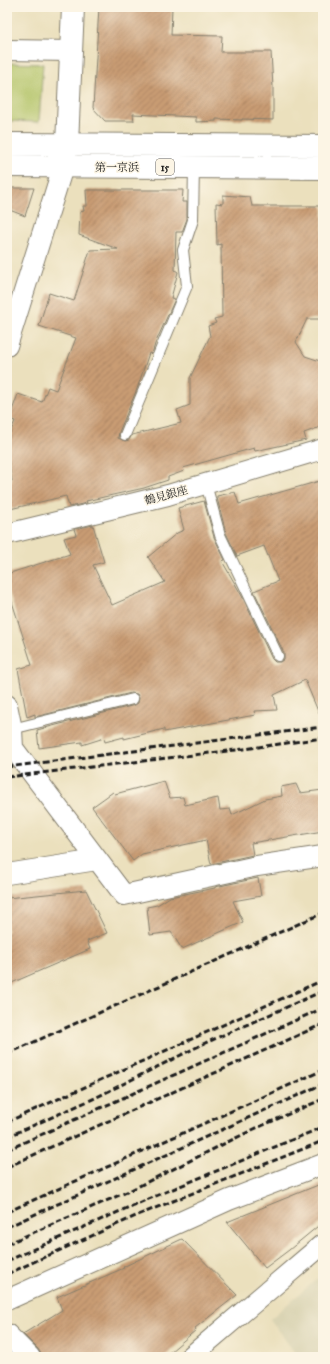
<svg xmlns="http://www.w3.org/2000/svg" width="330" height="1364" font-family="'IM FELL Great Primer','Noto Serif JP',serif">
	<defs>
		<pattern id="building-hatch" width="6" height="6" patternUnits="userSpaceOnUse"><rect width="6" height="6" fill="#c99c73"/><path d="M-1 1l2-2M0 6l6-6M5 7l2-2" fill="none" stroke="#a27e5e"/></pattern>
	</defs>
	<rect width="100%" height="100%" fill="#fcf5e5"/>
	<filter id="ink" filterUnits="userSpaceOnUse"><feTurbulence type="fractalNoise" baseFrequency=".025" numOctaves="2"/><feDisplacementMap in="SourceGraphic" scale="8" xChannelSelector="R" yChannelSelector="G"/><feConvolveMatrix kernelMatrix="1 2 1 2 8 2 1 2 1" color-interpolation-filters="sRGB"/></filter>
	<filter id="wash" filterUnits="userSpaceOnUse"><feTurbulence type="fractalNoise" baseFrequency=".012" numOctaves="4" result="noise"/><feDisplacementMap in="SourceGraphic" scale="16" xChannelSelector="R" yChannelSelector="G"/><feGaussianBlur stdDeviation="0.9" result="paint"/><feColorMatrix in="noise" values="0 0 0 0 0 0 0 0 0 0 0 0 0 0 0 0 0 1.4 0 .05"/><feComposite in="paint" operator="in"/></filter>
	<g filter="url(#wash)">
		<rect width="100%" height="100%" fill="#ebe0bd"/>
		<path fill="#dad4b4" d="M323 1274V1357H298L270 1319Z"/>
		<path fill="#b1c265" stroke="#666f40" d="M7 63 43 64 39 122 7 121Z"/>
		<g id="blocks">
			<g fill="url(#building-hatch)">
				<path d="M99 7H172L171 35 222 36 221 52H271L273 88V120L242 119V120L216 119V121L196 122V117L133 114 134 121H105L93 108Z"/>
				<path d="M7 188H34L25 216 7 209Z"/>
				<path d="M86 190H183L182 202H187V219L182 232H176L175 270 178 272 171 298 175 299 155 344 152 354 149 353 137 389 119 432 118 438 125 441 129 440 132 435 181 423 177 410 190 405V378L210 336 208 326 216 323 214 319 222 317 221 244 217 245 216 203 223 204V195L250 197 252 206H323L322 319H307L296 342 305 356 323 362V426L304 433 306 440 255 451 254 448 183 468 184 471 168 477V480L144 488 86 501 87 503 69 507 66 496 10 509 7 493V482L12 481 7 454V440L15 421 9 419 18 394 42 402 48 387 56 390 76 338 39 326 49 293 74 301 90 250 118 249 79 235 80 212 84 211 83 206H87Z"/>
				<path d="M323 480V723L305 680 274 695 277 710 254 711 255 715 164 732V729L124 739V737L105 742 104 738 82 745V742L39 748 37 730 135 705 138 703 139 698 137 694 131 693 35 717V714L27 717 18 669 32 665 7 586V574L70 554 64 538 76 535 74 529 93 525 104 562 93 565 112 605 165 582 148 557 177 533 184 530 178 508 204 501 214 537 225 560 222 561 242 596 272 659 275 662H280L284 659V653L254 591 278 581 264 546 237 556 226 533 217 498V496L235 492 239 504Z"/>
				<path d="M164 781 170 798 183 797 185 805 218 798 220 810 230 809 232 815 265 799 282 796 281 787 296 784 300 793 323 790V831L251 843 253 855 211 864 206 840 142 854 133 861 92 807 113 792 115 794Z"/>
				<path d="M258 878 261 896 233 901 243 922 182 949 171 932 150 935 147 907 157 905 170 897 215 888V887Z"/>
				<path d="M86 890 107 933 87 941 90 949 7 985V898Z"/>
				<path d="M323 1183V1222L289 1250 265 1268 227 1222Z"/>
				<path d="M182 1239 237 1295 195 1328 196 1330 164 1357H41V1354L38 1349 23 1334 62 1310 57 1297 124 1268 123 1267Z"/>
			</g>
		</g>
	</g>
	<g filter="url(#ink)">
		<use href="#blocks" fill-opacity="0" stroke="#847e6c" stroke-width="1"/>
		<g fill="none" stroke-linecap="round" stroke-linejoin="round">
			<g stroke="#847e6c" stroke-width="12">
				<g id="lane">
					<path d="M125 435 187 286 183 250 193 220 194 168"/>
					<path d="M206 484 220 535 278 656"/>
					<path d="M12 729 133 699"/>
				</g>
			</g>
			<g stroke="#847e6c" stroke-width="22">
				<g id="street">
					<path d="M7 50 71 51"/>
					<path d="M7 346 63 167"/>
					<path d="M7 534 168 495 323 449"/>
					<path d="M7 705 12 729 13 748 124 895 257 866 323 856"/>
					<path d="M7 874 97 860"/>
					<path d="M7 1300 229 1200 323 1164"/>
					<path d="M7 1334 30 1357"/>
					<path d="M190 1357 323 1244"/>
				</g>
			</g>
			<g stroke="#847e6c" stroke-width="24">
				<path id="secondary" d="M64 163 67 144 73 7"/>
			</g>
			<g stroke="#847e6c" stroke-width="24">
				<g id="highway">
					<path d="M7 144 323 146"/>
					<path d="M7 166 323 168"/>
				</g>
			</g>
			<use href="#lane" stroke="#fff" stroke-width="10"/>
			<use href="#street" stroke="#fff" stroke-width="20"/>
			<use href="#secondary" stroke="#fff" stroke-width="22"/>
			<use href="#highway" stroke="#fff" stroke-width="22"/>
			<g stroke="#1c1c1c" stroke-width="3" stroke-dasharray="6 3" stroke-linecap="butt">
				<path d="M7 767 323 727"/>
				<path d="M7 777 244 749 323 738"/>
				<path d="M7 1054 323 913"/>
				<path d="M7 1122 323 980"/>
				<path d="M7 1137 95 1098 203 1044 323 991"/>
				<path d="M7 1150 323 1008"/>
				<path d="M7 1167 323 1024"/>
				<path d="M7 1212 323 1070"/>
				<path d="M7 1227 323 1084"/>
				<path d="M7 1244 129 1191 252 1130 323 1099"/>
				<path d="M7 1261 134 1205 323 1127"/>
				<path d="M7 1274 138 1215 323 1141"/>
			</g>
		</g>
	</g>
	<g text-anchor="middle" stroke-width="3" stroke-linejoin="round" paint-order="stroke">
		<rect fill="#fcf5e5" stroke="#5f5d58" stroke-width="1" x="156" y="159" width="18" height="16" rx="3"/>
		<g font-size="10" font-weight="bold" fill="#1c1c1c">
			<text x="165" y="171">15</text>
		</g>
		<g font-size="11" fill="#1c1c1c" stroke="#fcf5e5">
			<text x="117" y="171">第一京浜</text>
			<text transform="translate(166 495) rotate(-15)" y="4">鶴見銀座</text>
		</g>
	</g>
	<rect width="330" height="1364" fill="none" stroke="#fcf5e5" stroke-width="24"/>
</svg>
